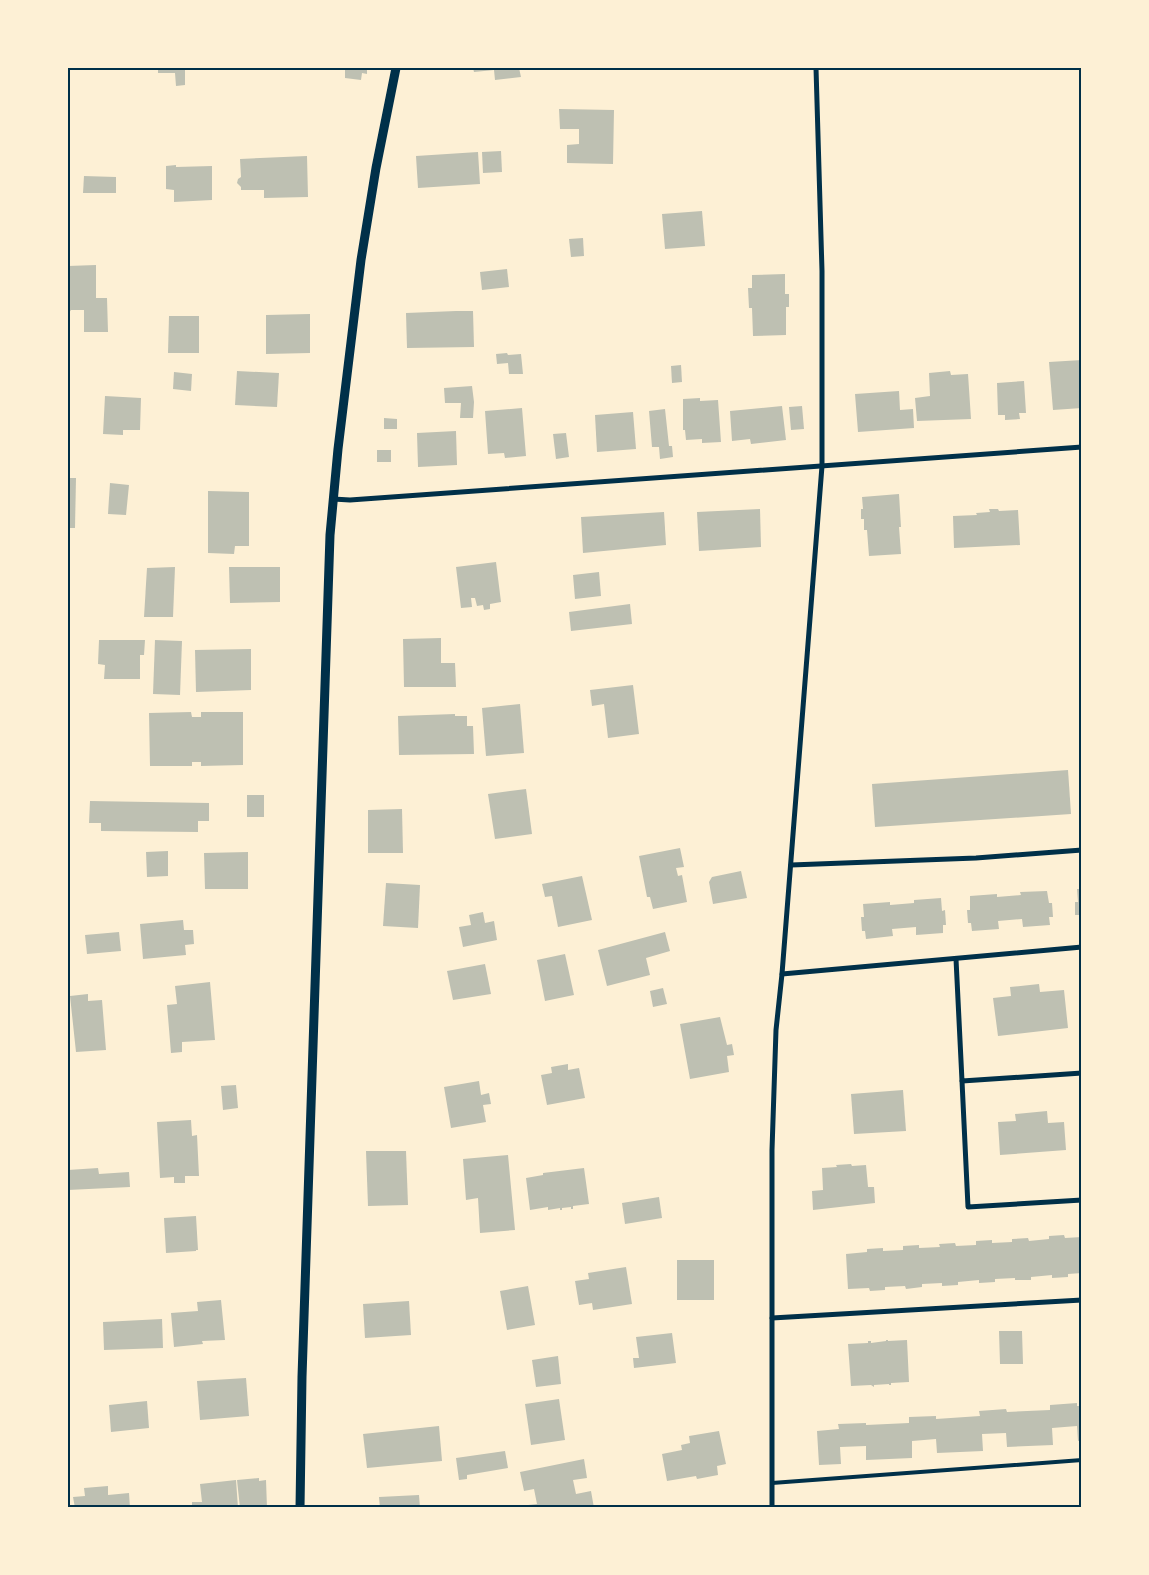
<svg xmlns="http://www.w3.org/2000/svg" width="1149" height="1575" font-family="'Sofia Sans Condensed',sans-serif">
	<rect width="100%" height="100%" fill="#fdf0d5"/>
	<g fill="#bec0b2">
		<path d="M158 68H185V85L176 86 175 73H158Z"/>
		<path d="M345 68H367V74L362 73 361 80 345 78Z"/>
		<path d="M473 68H519L521 77 495 80 494 70 474 72Z"/>
		<path d="M559 109 614 110 613 164 567 163V145L579 144V129H560Z"/>
		<path d="M501 151 502 172 483 173 482 152Z"/>
		<path d="M478 152 480 184 418 188 416 156Z"/>
		<path d="M307 156 308 197 264 198V190H241V187L237 183 238 179 241 177 240 159Z"/>
		<path d="M176 165V167L212 166V200L174 202V190L166 189V166Z"/>
		<path d="M84 176 116 177V193H83Z"/>
		<path d="M702 211 705 246 665 249 662 214Z"/>
		<path d="M583 238 584 256 571 257 569 239Z"/>
		<path d="M96 265V298H107L108 332H84V310H71L68 314V266Z"/>
		<path d="M507 269 509 287 482 290 480 272Z"/>
		<path d="M785 274V294H789V307H786V335L753 336 752 308H749L748 288H752V275Z"/>
		<path d="M456 311H473L474 347 407 348 406 313Z"/>
		<path d="M310 314V353L266 354V315Z"/>
		<path d="M169 316H199V353H168Z"/>
		<path d="M507 353 508 355 521 354 523 374H509L508 363 497 364 496 354Z"/>
		<path d="M1082 360V408L1053 410 1049 362Z"/>
		<path d="M681 365 682 382 672 383 671 366Z"/>
		<path d="M237 371 279 373 277 407 235 405Z"/>
		<path d="M950 371 951 375 968 374 971 419 917 421 915 398 930 396 929 373Z"/>
		<path d="M174 372 192 374 191 391 173 389Z"/>
		<path d="M1024 381 1026 413H1019L1020 419 1005 420V415H998L997 383Z"/>
		<path d="M472 386 474 402 473 418H460L461 403H445L444 388Z"/>
		<path d="M899 391 900 410 913 409 914 428 858 432 855 394Z"/>
		<path d="M105 396 141 398 140 430H123V435L103 434Z"/>
		<path d="M700 398V401L718 400 721 442 702 443V439L686 440 685 430H683V399Z"/>
		<path d="M782 406 786 440 751 444 750 439 732 441 730 411Z"/>
		<path d="M802 406 804 429 791 430 789 407Z"/>
		<path d="M522 408 526 456 505 458 504 453 488 454 485 411Z"/>
		<path d="M665 409 669 446H672L673 457 660 459 659 447H652L649 411Z"/>
		<path d="M633 412 636 449 597 452 595 415Z"/>
		<path d="M384 418 397 419V429H384Z"/>
		<path d="M456 431 457 465 418 467 417 433Z"/>
		<path d="M566 433 569 457 556 459 553 434Z"/>
		<rect x="377" y="450" width="14" height="12"/>
		<path d="M68 478H76L75 528H68Z"/>
		<path d="M110 483 129 485 126 515 108 514Z"/>
		<path d="M208 491 249 492V546H235L234 554 208 553Z"/>
		<path d="M899 494 901 527H899L901 554 869 556 867 530H864V519H861V509H863L862 497Z"/>
		<path d="M760 509 761 547 699 551 697 512Z"/>
		<path d="M989 509H998L999 511 1018 510 1020 545 954 548 953 516 977 515 976 513 990 512Z"/>
		<path d="M664 512 666 545 583 553 581 517Z"/>
		<path d="M496 562 501 602 490 604V609L484 610 483 605 477 606 475 598H471L472 607 461 608 456 567Z"/>
		<path d="M175 567 173 617H144L147 568Z"/>
		<path d="M229 567H280V602L230 603Z"/>
		<path d="M599 572 601 596 575 599 573 575Z"/>
		<path d="M630 604 632 624 571 631 569 612Z"/>
		<path d="M441 638V663H455L456 687H404L403 639Z"/>
		<path d="M99 640H145L144 655H140V679H104L105 665 98 664Z"/>
		<path d="M155 640 182 641 180 695 153 694Z"/>
		<path d="M251 649V690L196 692 195 650Z"/>
		<path d="M633 685 639 734 608 738 604 704 592 706 590 690Z"/>
		<path d="M520 704 524 753 486 756 482 708Z"/>
		<path d="M191 712 192 717H201V712H243V765L201 766V762H192V766H150L149 713Z"/>
		<path d="M455 714V716H467V726H473L474 754 399 755 398 716Z"/>
		<path d="M1068 770 1071 814 875 827 872 784Z"/>
		<path d="M526 789 532 834 495 839 488 794Z"/>
		<rect x="247" y="795" width="17" height="22"/>
		<path d="M90 801 209 803V821H198V832L101 831V823H89Z"/>
		<path d="M402 809 403 853H368V810Z"/>
		<path d="M680 848 684 867 676 868 678 876 682 875 687 902 653 909 650 897H647L639 856Z"/>
		<path d="M168 851V876L147 877 146 852Z"/>
		<path d="M248 852V889H205L204 853Z"/>
		<path d="M741 871 747 898 713 904 709 882 712 877Z"/>
		<path d="M582 876 592 920 558 927 552 896 545 897 542 884Z"/>
		<path d="M386 883 420 885 418 928 383 926Z"/>
		<path d="M1077 889H1082V922L1079 923V915H1075V902H1078Z"/>
		<path d="M1047 891 1049 903H1052L1053 917H1049L1050 925 1023 927 1022 919 998 921 999 929 972 931 971 923H968L967 910H970V896L997 894V897L1021 895 1020 892Z"/>
		<path d="M941 898 942 911 945 910 946 925H943V933L916 935V927L892 929 893 936 866 939 865 931H862L861 917H864L863 904 890 902V905L914 903V900Z"/>
		<path d="M483 912 485 923 494 921 497 940 463 947 459 927 471 925 469 915Z"/>
		<path d="M183 920 184 930H193L194 944 185 945 186 955 143 959 140 924Z"/>
		<path d="M119 932 121 951 87 954 85 935Z"/>
		<path d="M665 932 670 951 646 958 650 975 607 986 598 950Z"/>
		<path d="M565 954 574 995 545 1001 537 960Z"/>
		<path d="M485 964 491 994 453 1000 447 971Z"/>
		<path d="M210 982 215 1040 182 1042V1052L171 1053 167 1005 177 1004 175 986Z"/>
		<path d="M1039 984 1040 992 1064 990 1068 1028 998 1036 993 998 1011 996 1010 987Z"/>
		<path d="M663 988 667 1004 653 1007 650 991Z"/>
		<path d="M88 994V1001L102 1000 106 1050 76 1052 70 996Z"/>
		<path d="M720 1017 727 1045 732 1044 734 1055 727 1056 729 1072 690 1079 680 1024Z"/>
		<path d="M568 1064V1070L579 1068 585 1098 547 1105 541 1075 552 1073 551 1067Z"/>
		<path d="M479 1081 481 1095 489 1093 491 1104 483 1105 486 1122 451 1128 444 1087Z"/>
		<path d="M236 1085 238 1108 223 1110 221 1086Z"/>
		<path d="M903 1090 906 1131 854 1134 851 1094Z"/>
		<path d="M1047 1111 1048 1123 1064 1122 1066 1150 1000 1155 998 1122 1016 1121 1015 1114Z"/>
		<path d="M191 1120 192 1136 197 1135 199 1176H185V1183H174V1177L160 1178 157 1122Z"/>
		<path d="M366 1151H406L408 1205 368 1206Z"/>
		<path d="M508 1155 515 1230 480 1233 478 1198 466 1200 463 1159Z"/>
		<path d="M851 1164 852 1166 866 1165 868 1187H874L875 1203 813 1210 812 1191 823 1190 822 1168 837 1167 836 1165Z"/>
		<path d="M98 1168 99 1174 129 1172 130 1187 68 1190V1170Z"/>
		<path d="M584 1168 589 1204 573 1206V1209H571V1207L562 1208V1210H560V1208L548 1210V1207L530 1210 526 1178 543 1175V1173Z"/>
		<path d="M659 1197 662 1218 625 1224 622 1203Z"/>
		<path d="M196 1216 198 1250H196V1251L166 1253 164 1218Z"/>
		<path d="M1064 1235 1065 1238 1082 1237V1273L1068 1274V1277L1052 1278V1275L1031 1277V1280H1015V1278L995 1279V1282L979 1283V1280L958 1282V1285L942 1286V1283L922 1284V1287L906 1289 905 1286 885 1287V1290L870 1291 869 1288 848 1289 846 1254 867 1252V1249L883 1248V1251L903 1250V1246L919 1245V1248L940 1247 939 1244 955 1243 956 1246 976 1245V1241L992 1240V1243L1012 1242V1239L1028 1238 1029 1241 1049 1239V1236Z"/>
		<rect x="677" y="1260" width="37" height="40"/>
		<path d="M626 1267 632 1304 593 1310 592 1303 579 1305 575 1281 589 1279 588 1273Z"/>
		<path d="M528 1286 535 1325 507 1330 500 1291Z"/>
		<path d="M221 1300 225 1340 202 1341 203 1344 174 1347 171 1313 198 1311 197 1302Z"/>
		<path d="M409 1301 411 1335 365 1338 363 1304Z"/>
		<path d="M162 1319 163 1348 104 1350 103 1322Z"/>
		<path d="M999 1331H1022L1023 1364H1000Z"/>
		<path d="M672 1333 676 1363 634 1368 633 1358H639L636 1337Z"/>
		<path d="M886 1340H888V1341L907 1340 909 1382 891 1383V1385H889V1384L874 1385V1387L871 1385 851 1386 848 1344 868 1343V1341H871V1343L886 1341Z"/>
		<path d="M558 1356 561 1384 536 1387 532 1360Z"/>
		<path d="M246 1378 249 1416 200 1420 197 1381Z"/>
		<path d="M559 1399 565 1440 531 1445 525 1404Z"/>
		<path d="M147 1401 149 1428 111 1432 109 1405Z"/>
		<path d="M1077 1403V1406H1082V1440L1078 1441 1077 1426 1052 1428 1053 1445 1007 1447 1006 1433 982 1434 983 1451 937 1453 936 1439 912 1441V1458L866 1460V1446L840 1447 841 1464 819 1465 817 1431 839 1429 838 1424 866 1423V1425L909 1423V1417L936 1416V1419L980 1416 979 1411 1006 1409 1007 1412 1050 1410V1405Z"/>
		<path d="M439 1426 442 1461 367 1468 363 1434Z"/>
		<path d="M719 1431 726 1464 717 1466 718 1475 697 1479 696 1476 667 1481 662 1454 682 1450 681 1445 690 1443 689 1436Z"/>
		<path d="M505 1451 508 1468 467 1475V1479L459 1480 456 1458Z"/>
		<path d="M584 1459 587 1478 573 1480 576 1494 591 1491 594 1508H528V1505L537 1504 534 1489 524 1491 520 1472Z"/>
		<path d="M259 1478V1481L266 1480 267 1508H240L237 1480Z"/>
		<path d="M236 1480 238 1508H192V1502H202L200 1484Z"/>
		<path d="M108 1486V1495L129 1493 130 1508H75L73 1497 85 1496 84 1488Z"/>
		<path d="M419 1495 420 1508H380L379 1497Z"/>
	</g>
	<g fill="none" stroke-linecap="round" stroke-linejoin="round">
		<path stroke="#003049" stroke-width="4" d="M772 1483 1082 1460"/>
		<g stroke="#003049" stroke-width="5">
			<path d="M333 499 350 500 1082 447"/>
			<path d="M791 865 976 858 1082 850"/>
			<path d="M956 959 962 1081 1082 1073"/>
			<path d="M782 974 1082 947"/>
			<path d="M962 1081 968 1207 1082 1200"/>
			<path d="M772 1318 1082 1300"/>
			<path d="M772 1508V1150L776 1030 782 974 822 466V271L816 68"/>
		</g>
		<path stroke="#003049" stroke-width="9" d="M300 1508 302 1377 330 535 338 449 361 260 376 168 396 68"/>
	</g>
	<rect width="1149" height="1575" fill="none" stroke="#fdf0d5" stroke-width="138"/>
	<rect x="69" y="69" width="1011" height="1437" fill="none" stroke="#003049" stroke-width="2"/>
</svg>
